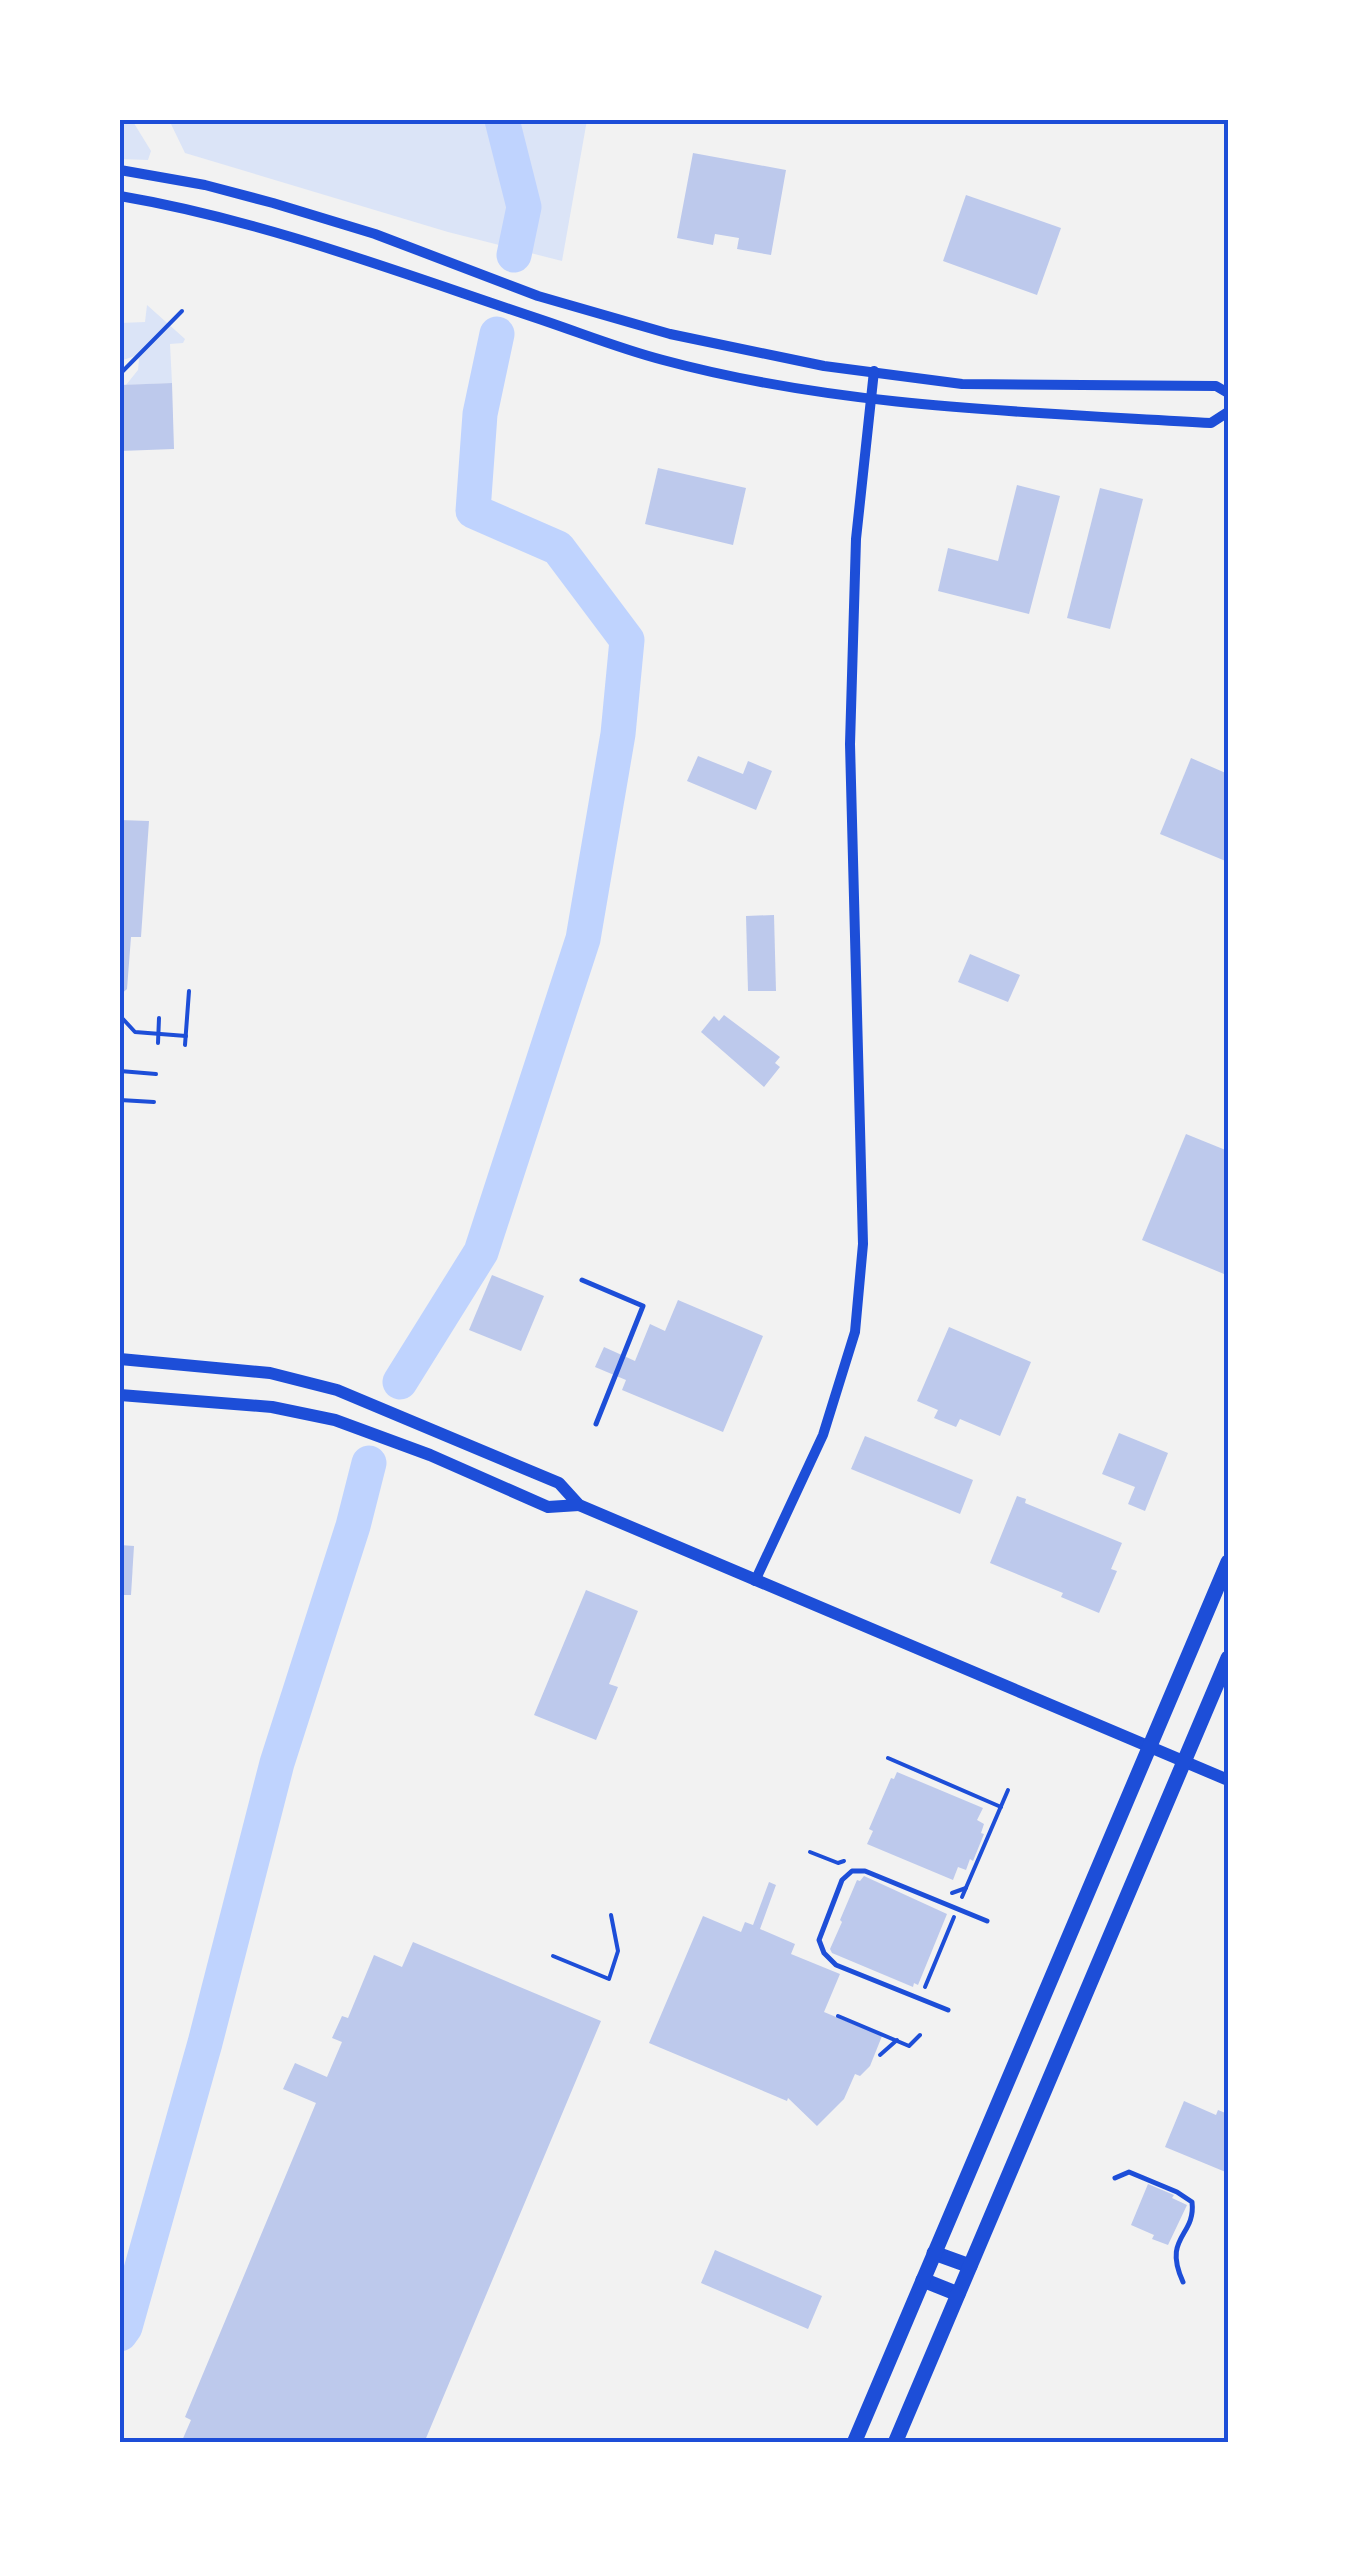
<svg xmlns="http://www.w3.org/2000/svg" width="1348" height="2563" font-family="Figtree,sans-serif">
	<rect width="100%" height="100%" fill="#f2f2f2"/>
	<g fill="#dbe4f7">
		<path d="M121 120H132L151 151 148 160 120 159Z"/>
		<path d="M169 120H587L562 261 448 232 185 153Z"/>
		<path d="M147 305 185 339 183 343 170 344 172 383 126 385 138 370 139 359 135 356 120 361V323L145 322Z"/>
	</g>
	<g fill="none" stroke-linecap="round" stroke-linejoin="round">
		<g stroke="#bfd3fe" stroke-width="35">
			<path d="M502 120 524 207 514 255"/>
			<path d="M400 1382 481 1252 583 939 618 734 627 640 558 548 473 511 480 414 497 334"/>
			<path d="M120 2334 125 2327 205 2043 277 1763 353 1526 369 1463"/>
		</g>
	</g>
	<g fill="#bdc9ec">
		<path d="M693 153 786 170 771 255 737 249 739 238 715 234 713 245 677 238Z"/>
		<path d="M966 195 1061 228 1037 295 943 261Z"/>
		<path d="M172 383 174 449 120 451V385Z"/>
		<path d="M658 468 746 488 733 545 645 524Z"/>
		<path d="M1017 485 1060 496 1029 614 938 591 948 548 998 561Z"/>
		<path d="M1100 488 1143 499 1110 629 1067 618Z"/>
		<path d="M698 756 743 774 748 761 772 771 756 810 687 781Z"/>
		<path d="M1191 758 1228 774V862L1160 834Z"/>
		<path d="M120 820 149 821 141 937H131L127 989 120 995Z"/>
		<path d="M774 915 776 991H748L746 916Z"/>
		<path d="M970 954 1020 975 1008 1002 958 982Z"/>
		<path d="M724 1015 780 1057 775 1063 780 1067 764 1087 701 1032 714 1016 719 1021Z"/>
		<path d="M1186 1134 1228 1151V1263L1224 1274 1142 1240Z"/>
		<path d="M492 1275 544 1296 521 1351 469 1330Z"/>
		<path d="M678 1300 763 1336 723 1432 622 1390 626 1380 595 1367 604 1347 635 1361 650 1324 665 1331Z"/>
		<path d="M949 1327 1031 1362 1000 1436 960 1419 956 1427 934 1418 938 1410 917 1401Z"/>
		<path d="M1119 1433 1168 1453 1145 1511 1128 1504 1135 1487 1102 1474Z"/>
		<path d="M865 1436 973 1480 960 1514 851 1469Z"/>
		<path d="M1017 1496 1026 1499 1025 1503 1122 1543 1111 1569 1117 1571 1099 1613 1061 1597 1063 1593 990 1563Z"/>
		<path d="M120 1545 134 1546 131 1595H120Z"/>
		<path d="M586 1590 638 1611 609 1684 618 1687 596 1740 534 1715Z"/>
		<path d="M897 1772 983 1808 977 1820 984 1824 981 1833 984 1834 973 1861 970 1859 966 1870 958 1867 953 1880 867 1844 873 1831 869 1829 891 1778 894 1779Z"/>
		<path d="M864 1876 947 1914 918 1985 914 1983 913 1987 832 1953 830 1949 842 1922 840 1920 857 1880 860 1881Z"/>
		<path d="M769 1882 776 1885 760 1929 795 1944 791 1954 840 1974 824 2012 882 2036 870 2066 860 2076 855 2074 844 2099 817 2126 788 2098 787 2101 649 2043 703 1916 741 1932 745 1922 753 1925Z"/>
		<path d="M413 1942 601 2021 424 2443H181L191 2420 185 2417 316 2103 283 2089 295 2063 327 2077 342 2042 332 2038 342 2016 348 2018 374 1955 402 1967Z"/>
		<path d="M1184 2101 1216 2115 1218 2110 1228 2114V2173L1165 2147Z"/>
		<path d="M1148 2184 1174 2195 1172 2198 1187 2205 1168 2245 1152 2239 1154 2235 1131 2225Z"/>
		<path d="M715 2250 822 2296 808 2329 701 2283Z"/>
	</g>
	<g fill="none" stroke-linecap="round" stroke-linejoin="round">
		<g stroke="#1d4ed8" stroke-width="4">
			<path d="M120 374 182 311"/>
			<path d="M123 1019 135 1032 186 1036"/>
			<path d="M158 1043 159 1018"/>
			<path d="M185 1045 189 991"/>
			<path d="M120 1071 156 1074"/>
			<path d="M120 1100 154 1102"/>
			<path d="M888 1758 1001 1807"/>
			<path d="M810 1852 838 1863 844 1861"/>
			<path d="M952 1893 966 1888"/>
			<path d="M962 1897 1008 1790"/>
			<path d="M553 1956 609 1979 618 1951 611 1915"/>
			<path d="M925 1987 954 1917"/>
			<path d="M838 2016 909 2046 920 2035"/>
			<path d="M880 2055 897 2040"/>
		</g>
		<g stroke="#1d4ed8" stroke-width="5">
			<path d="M582 1280 643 1306 596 1424"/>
			<path d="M948 2010 836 1965 824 1953 819 1940 842 1880 852 1871H865L987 1921"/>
			<path d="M1115 2178 1129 2172 1177 2192 1192 2202C1196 2237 1162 2236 1183 2282"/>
		</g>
		<g stroke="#1d4ed8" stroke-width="10">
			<path d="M120 170 205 185 273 203 375 234 538 296 670 334 824 366 962 384 1216 386 1228 393"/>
			<path d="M120 196C267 221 406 275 548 322 586 335 624 350 663 360 841 408 1028 412 1211 423L1228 412"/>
			<path d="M755 1581 823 1435 855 1332 863 1244 850 744 856 539 874 371"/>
		</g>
		<g stroke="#1d4ed8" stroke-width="12">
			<path d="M120 1359 270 1373 337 1390 559 1483 579 1505 1228 1780"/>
			<path d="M120 1395 272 1407 335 1420 430 1455 548 1507 579 1505"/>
		</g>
		<g stroke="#1d4ed8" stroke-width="15">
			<path d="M934 2253 970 2266"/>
			<path d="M923 2280 958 2294"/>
			<path d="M854 2443 1228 1562"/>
			<path d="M895 2443 1228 1658"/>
		</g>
	</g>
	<rect width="1348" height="2563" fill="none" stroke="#ffffff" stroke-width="245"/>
	<rect x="122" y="122" width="1104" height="2318" fill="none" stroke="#1d4ed8" stroke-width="4"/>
</svg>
